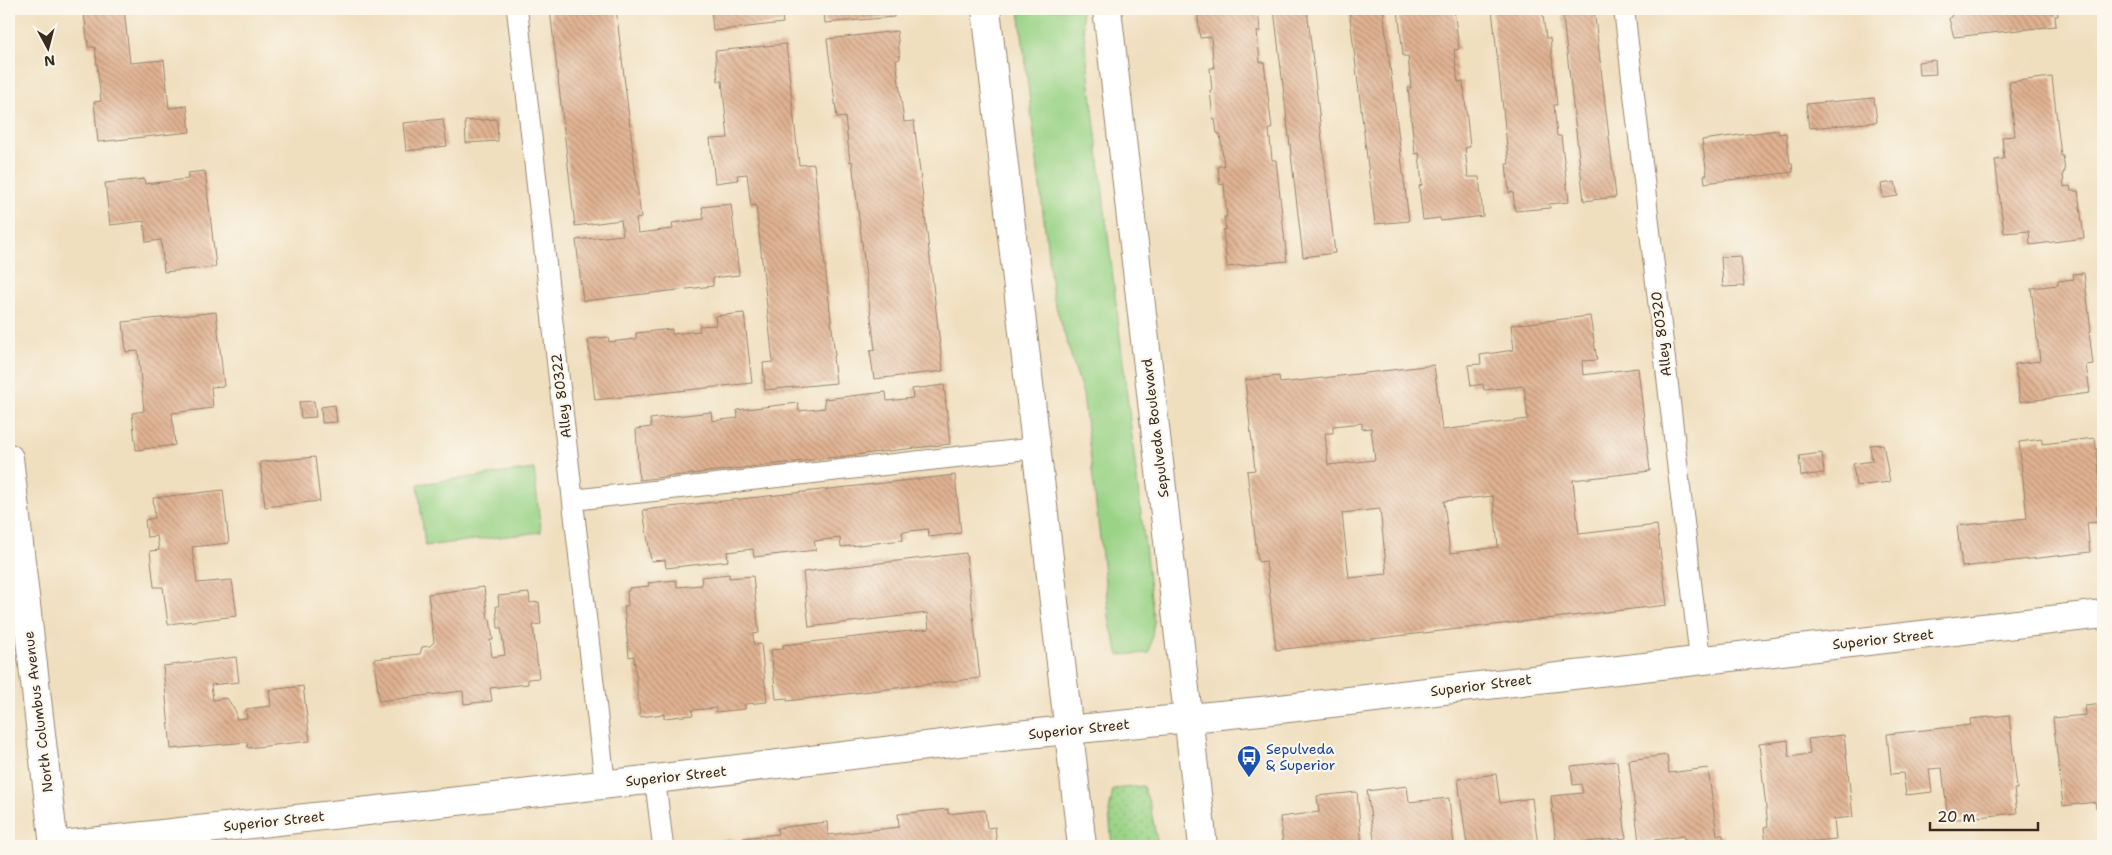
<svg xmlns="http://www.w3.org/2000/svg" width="2112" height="855" font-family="'Shantell Sans',sans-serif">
	<defs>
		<pattern id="garden-dots" width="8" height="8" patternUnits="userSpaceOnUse" patternTransform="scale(1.25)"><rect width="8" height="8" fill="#9ad386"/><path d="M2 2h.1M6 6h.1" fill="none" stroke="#86b573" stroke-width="1.8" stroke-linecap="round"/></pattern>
		<pattern id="building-back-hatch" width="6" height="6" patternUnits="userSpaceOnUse" patternTransform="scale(1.25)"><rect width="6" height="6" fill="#e0b292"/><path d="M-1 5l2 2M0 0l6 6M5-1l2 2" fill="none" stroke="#b79177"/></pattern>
	</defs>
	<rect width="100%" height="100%" fill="#fbf7ec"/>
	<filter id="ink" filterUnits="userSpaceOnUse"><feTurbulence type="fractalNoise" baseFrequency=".02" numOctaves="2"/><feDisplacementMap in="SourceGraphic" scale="10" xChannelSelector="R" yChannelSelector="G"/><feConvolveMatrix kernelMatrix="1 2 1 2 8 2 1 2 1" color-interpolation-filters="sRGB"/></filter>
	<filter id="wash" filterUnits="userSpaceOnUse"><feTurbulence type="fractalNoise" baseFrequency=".0096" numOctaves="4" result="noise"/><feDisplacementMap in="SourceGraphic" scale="20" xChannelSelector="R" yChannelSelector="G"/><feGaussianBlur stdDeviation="1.12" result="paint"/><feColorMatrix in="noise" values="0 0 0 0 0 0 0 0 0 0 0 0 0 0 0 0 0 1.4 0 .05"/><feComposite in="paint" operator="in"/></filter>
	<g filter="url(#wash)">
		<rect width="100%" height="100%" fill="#f0dfbf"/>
		<g fill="#9ad386" stroke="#6a7e52">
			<path d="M1019 9H1081L1154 622 1149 653 1119 655 1110 624 1083 394 1053 297Z"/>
			<path d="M534 469 541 532 425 546 418 484Z"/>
		</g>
		<path fill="url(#garden-dots)" stroke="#6a7e52" d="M1143 786 1150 805 1158 846H1112L1109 812 1113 789Z"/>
		<g id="blocks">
			<g fill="url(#building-back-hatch)" fill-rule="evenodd">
				<path d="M124 9 130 63 164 60 169 108 187 106 190 132 98 142 94 102 101 101 95 47H88L84 13Z"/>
				<path d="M550 9H616L641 218 636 219 638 233 673 229 672 223 704 219 702 207 731 204 739 275 713 278V286L583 301 576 240 623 235 621 220 575 226Z"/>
				<path d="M711 9H781L783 23 713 31Z"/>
				<path d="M824 9H894V17L825 23Z"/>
				<path d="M1197 9H1258L1260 31H1257L1260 62H1264L1272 129H1269L1272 160H1276L1287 261 1227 267 1223 230 1226 229 1224 217H1227L1224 184 1220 185 1218 166H1224L1220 134 1217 133 1215 119H1213L1210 90H1212L1210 68H1214L1211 37 1200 38Z"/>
				<path d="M1274 9H1307L1335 253 1303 257Z"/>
				<path d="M1349 9H1383L1409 221 1375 224Z"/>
				<path d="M1398 9H1454L1459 49 1454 50 1458 82 1463 81 1470 147 1465 148 1468 177H1479L1483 216 1441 221 1440 218 1423 220 1419 186 1422 185 1419 153 1415 154 1408 88H1411L1408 56H1403Z"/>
				<path d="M1492 9H1542L1546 38H1550L1557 105H1554L1557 136H1561L1569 202 1549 204 1550 208 1515 211 1513 192 1509 193 1506 164H1509Z"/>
				<path d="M1562 9H1594L1616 197 1584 201Z"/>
				<path d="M1951 9H2057L2058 16H2055L2056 26 1954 37 1949 19 1952 15Z"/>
				<path d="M897 31 900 59 896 60 904 122 914 121 943 371 874 379 870 351 875 350 852 161 850 162 845 117 837 118 827 39Z"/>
				<path d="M786 44 799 165 814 164 835 356 833 357 836 383 765 390 763 363 773 362 756 205 751 206 747 174 737 175 738 180 715 183 710 139 728 138 722 81H718L715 51Z"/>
				<path d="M1935 60 1936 74 1919 75 1918 62Z"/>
				<path d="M2052 77 2061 156H2063L2065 172H2063L2064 187 2070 186 2071 191H2078L2084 238 2030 245 2029 231 2004 233 1995 160 2004 159 2002 137 2015 136 2009 82Z"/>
				<path d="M1874 98 1877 122 1809 128 1806 104Z"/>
				<path d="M443 119 447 146 406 151 403 123Z"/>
				<path d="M497 119 498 141 466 143 465 121Z"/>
				<path d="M1778 130 1779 134 1786 133 1790 163H1792L1793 172 1705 183 1704 175H1707L1702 140Z"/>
				<path d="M205 171 216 267 164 272 161 240 146 242 144 221 110 225 105 183 144 179 145 184 188 179V173Z"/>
				<path d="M1895 182 1898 196 1883 198 1881 184Z"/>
				<path d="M1741 256 1744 286 1723 287 1721 257Z"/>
				<path d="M2084 273 2091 331 2089 332 2093 364 2086 365 2090 393 2020 402 2015 364 2040 361 2031 288 2058 285V281L2074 279 2073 274Z"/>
				<path d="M216 312 224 386 211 387 213 408 172 413 175 445 136 450 132 413 144 411 138 351 126 352 123 322Z"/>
				<path d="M744 313 752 383 595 400 588 339 608 337 609 342 636 339V333L672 329V334L700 331 699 326 716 325 715 316Z"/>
				<path d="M1590 316 1597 360 1582 361 1583 375 1638 368 1650 471 1573 480 1579 534 1657 525 1667 605 1276 650 1266 561 1258 562 1247 471 1255 470 1245 380 1279 376 1280 383 1434 365 1442 430 1528 419 1524 386 1484 390 1483 384 1471 386 1468 365 1481 364 1480 355 1514 350 1511 325ZM1362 423V429L1371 428 1375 460 1328 465 1325 433H1333V426ZM1493 496 1498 547 1450 553 1444 501ZM1380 509 1387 574 1349 578 1342 513Z"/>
				<path d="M944 385 950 444 639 480 636 429 651 427 650 419 711 412 712 421 738 418 737 410 798 403 799 411 825 408 824 399 886 392 887 401 913 398 912 389Z"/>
				<path d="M314 401 316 417 301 418 299 402Z"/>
				<path d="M335 405 337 422 322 423 321 407Z"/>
				<path d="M2095 438 2103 506 2096 507 2098 522 2087 523 2090 552 1962 567 1957 526 2027 518 2019 442 2042 439V444Z"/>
				<path d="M1883 444 1890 482 1856 486 1853 464 1872 461 1870 445Z"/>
				<path d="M1822 453 1824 473 1801 476 1799 456Z"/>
				<path d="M315 457 320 501 265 507 260 462Z"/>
				<path d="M955 475 961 533 929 537 928 529 902 532 903 540 841 547 840 538 814 541 816 550 754 557 753 549 727 552 728 561 666 568 665 560 651 561 643 510Z"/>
				<path d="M223 490 229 543 192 547 197 583 232 580 237 616 168 624 163 587H154L150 551 159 550 157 536 147 537 145 520 155 518 153 498Z"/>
				<path d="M966 553 980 678 787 701V698L776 699 771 650 783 649V645L929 629 927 613 809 627 803 572Z"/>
				<path d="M729 574V578L753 576 759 633 753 634 754 645 761 644 767 702 745 704V709L716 712V708L692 710 693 715 664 718V714L640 717 634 656 629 657 624 606H628L627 591H629V588L649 586 648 583 676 580 677 587 702 585 701 577Z"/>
				<path d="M484 587 488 619H490L493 640H490L492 657 505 655 501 628H498L496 606H499L498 596 529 593 530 603 539 602 541 624 533 625 539 678 528 679V684L490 688 492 701 464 704 463 691 379 701 374 659 420 654 422 647 430 646 434 642 428 594Z"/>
				<path d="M236 657 239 682 211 685 213 700 227 698 236 712V719L247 718 246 709 271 706 269 690 303 686 310 741 248 748 247 742 171 749 163 666Z"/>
				<path d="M2103 704V807L2096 808 2095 802 2063 806 2053 718 2086 715 2085 706Z"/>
				<path d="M2009 715 2017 789H2014L2017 813 1948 820 1942 768 1929 769 1932 792 1906 795 1903 773 1891 774 1887 734 1971 725 1970 719Z"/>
				<path d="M1844 735 1853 817 1834 819 1836 839 1766 846 1764 827 1768 826 1759 744 1788 740 1789 757 1810 754 1808 739Z"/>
				<path d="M1667 755 1669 773 1708 768 1717 835H1723L1724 846H1685L1684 836 1639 842 1629 760Z"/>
				<path d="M1617 761 1626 838 1556 845 1551 796 1583 793 1581 784 1573 785 1571 766Z"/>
				<path d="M1496 774 1500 803 1532 798 1538 846H1467L1458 779Z"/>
				<path d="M1407 786 1409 802 1449 798 1454 846H1375L1367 791Z"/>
				<path d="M1357 792 1362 846H1283L1280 817 1319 812 1317 796Z"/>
				<path d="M948 809V814L985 810 987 828 995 827 997 846H744L743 838 778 834 777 828 827 822 828 835 899 827 898 814Z"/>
				<path d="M735 839 736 846H714V841Z"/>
			</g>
		</g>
	</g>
	<g filter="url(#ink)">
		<use href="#blocks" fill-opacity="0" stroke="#96846e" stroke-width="1"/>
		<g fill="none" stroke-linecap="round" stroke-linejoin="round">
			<g stroke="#96846e" stroke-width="22">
				<g id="service">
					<path d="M517 9 605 784"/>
					<path d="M1624 9 1700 659"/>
					<path d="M573 500 1036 448"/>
					<path d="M655 779 663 846"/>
				</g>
			</g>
			<g stroke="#96846e" stroke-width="30">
				<g id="minor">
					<path d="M9 458 54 846"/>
					<path d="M54 846 655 779 1017 735 1271 710 2103 614"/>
				</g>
			</g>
			<g stroke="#96846e" stroke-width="30">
				<g id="primary">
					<path d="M986 9 1082 846"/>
					<path d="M1107 9 1203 846"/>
				</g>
			</g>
			<use href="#service" stroke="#fff" stroke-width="20"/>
			<use href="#minor" stroke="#fff" stroke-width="28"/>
			<use href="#primary" stroke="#fff" stroke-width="28"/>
		</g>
	</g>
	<defs>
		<g id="bus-pin" transform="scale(1.25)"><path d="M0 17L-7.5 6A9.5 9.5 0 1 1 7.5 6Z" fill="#1a4fb4" stroke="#fbf7ec"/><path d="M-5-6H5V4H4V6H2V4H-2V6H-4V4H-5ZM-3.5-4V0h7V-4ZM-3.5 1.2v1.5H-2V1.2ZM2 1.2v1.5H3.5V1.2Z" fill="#fff"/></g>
	</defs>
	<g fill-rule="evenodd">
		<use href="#bus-pin" x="1249" y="757"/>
	</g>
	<g text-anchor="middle" stroke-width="4.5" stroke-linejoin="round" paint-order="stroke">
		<g font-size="14" fill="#3b2a1e" stroke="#fbf7ec">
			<text transform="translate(1661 334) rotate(-97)" y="5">Alley 80320</text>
			<text transform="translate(561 396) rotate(-97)" y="5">Alley 80322</text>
			<text transform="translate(1155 428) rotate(-97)" y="5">Sepulveda Boulevard</text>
			<text transform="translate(1883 639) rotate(-6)" y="5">Superior Street</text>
			<text transform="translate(1481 685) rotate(-7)" y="5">Superior Street</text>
			<text transform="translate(38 712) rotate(-97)" y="5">North Columbus Avenue</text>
			<text transform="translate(1079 729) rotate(-6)" y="5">Superior Street</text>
			<text transform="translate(676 776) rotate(-6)" y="5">Superior Street</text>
			<text transform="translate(274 821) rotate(-6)" y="5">Superior Street</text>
		</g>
		<g font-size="14" fill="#164399" stroke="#fbf7ec" text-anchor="start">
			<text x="1266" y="754">Sepulveda<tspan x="1266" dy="16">&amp; Superior</tspan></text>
		</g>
	</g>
	<rect width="2112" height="855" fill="none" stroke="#fbf7ec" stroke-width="30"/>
	<g transform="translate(48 48) rotate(173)" stroke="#fbf7ec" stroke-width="4" paint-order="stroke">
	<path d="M0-4L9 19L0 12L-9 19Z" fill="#3b2a1e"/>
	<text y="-8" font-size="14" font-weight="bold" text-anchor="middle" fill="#3b2a1e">N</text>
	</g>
	<path d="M1930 822v8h108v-8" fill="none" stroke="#3b2a1e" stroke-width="2.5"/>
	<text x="1937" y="822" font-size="15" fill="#3b2a1e" stroke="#fbf7ec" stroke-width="4" paint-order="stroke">20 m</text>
</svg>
